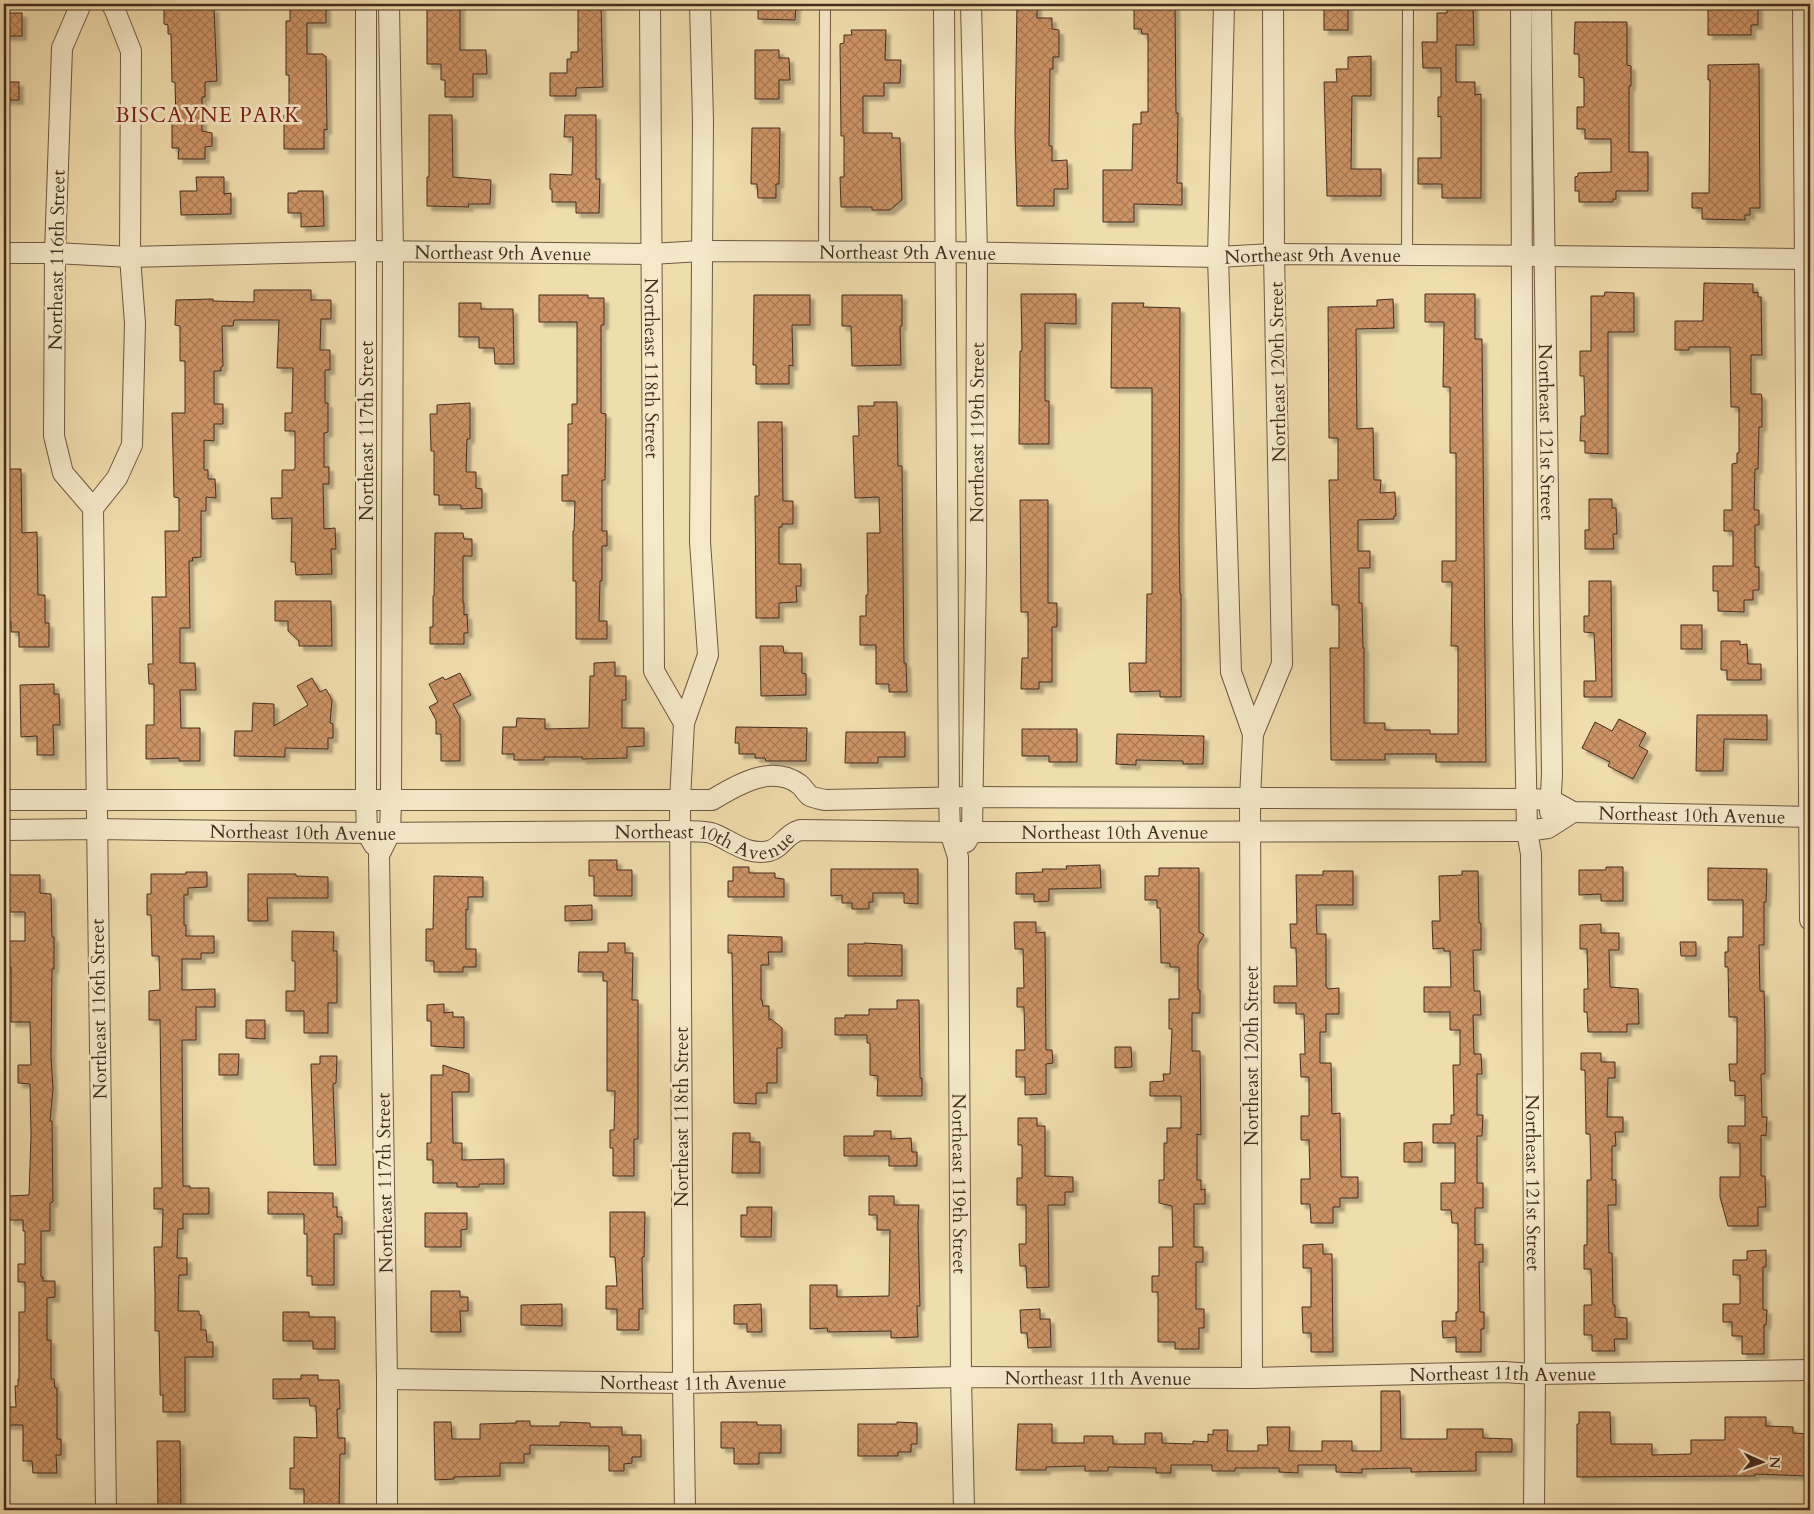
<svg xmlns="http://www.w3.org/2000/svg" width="1814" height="1514" font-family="Cardo,serif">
	<defs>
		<pattern id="building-cross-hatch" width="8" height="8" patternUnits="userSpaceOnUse" patternTransform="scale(1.25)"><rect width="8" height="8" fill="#ce9465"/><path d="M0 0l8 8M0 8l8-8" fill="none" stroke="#a97953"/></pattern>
		<filter id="shadow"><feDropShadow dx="4.5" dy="4.5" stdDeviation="1" flood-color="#0004"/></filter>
	</defs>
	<rect width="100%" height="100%" fill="#f0ddac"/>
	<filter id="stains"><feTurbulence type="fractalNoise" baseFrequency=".004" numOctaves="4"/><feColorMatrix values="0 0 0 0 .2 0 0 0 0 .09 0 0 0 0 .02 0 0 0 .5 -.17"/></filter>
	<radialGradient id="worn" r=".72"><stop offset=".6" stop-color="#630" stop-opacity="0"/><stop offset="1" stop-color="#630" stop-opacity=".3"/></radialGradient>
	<g fill="url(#building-cross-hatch)" stroke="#432c1f" filter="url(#shadow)">
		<path d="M183 4H204V8H214L217 81 205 82V97H202V131L212 133V146L205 147V159H178L179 148H172V123H176L175 82H172L171 34H168V25L164 24V8H183Z"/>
		<path d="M290 4H326V23H307V54H323L324 56H326L327 130 324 129V149H284V115H289V75H286V21H290Z"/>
		<path d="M430 4H460V50H486L487 74H473V97H445V80H441V64H427V5Z"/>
		<path d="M578 4H601L603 87 576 88V96H550V73H567V59H571V52H578Z"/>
		<path d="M758 4H796L795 20 758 19Z"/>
		<path d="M1017 4H1037V18H1052V29L1059 30V57H1053V69H1050L1049 146H1052V161L1067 160 1068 189H1054V206H1017L1015 133Z"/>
		<path d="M1134 4H1175L1176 113H1178L1177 183H1182V205L1134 204V222H1103V170H1132L1133 124H1141V112H1148V34H1142L1141 29H1134Z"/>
		<rect x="1324" y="4" width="24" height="26"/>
		<path d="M1447 4H1473L1474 45H1456V82H1475V95L1481 94V198H1442V184H1418V158H1441V116L1438 117V97H1441V68H1423L1422 42H1437V13H1447Z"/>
		<path d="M1708 4H1758V25H1751V35H1708Z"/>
		<rect x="4" y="13" width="18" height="23"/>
		<path d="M1575 22H1627V65L1631 66V86H1629V152H1648V191H1616V199H1613V202H1579V191H1575V177L1578 176V173L1611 172V139H1585V129H1577V107H1584V78L1579 77V54H1574Z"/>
		<path d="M851 30H886L885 60H901L900 83H884V96H863V133H892V138H900L902 200 890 210H872V207H841L840 177H844V136H841L840 44 844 43V35H852Z"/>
		<path d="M755 50H779V58H789L790 80H779V99H755Z"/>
		<path d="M1371 56V96H1352L1351 169H1381V196H1327L1324 82H1337L1336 69H1348V57Z"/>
		<path d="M1759 64 1760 208H1750V215H1745V220L1702 219V208H1692V193H1709L1710 80H1708V65Z"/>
		<rect x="4" y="82" width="15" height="18"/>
		<path d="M429 115H452L453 177 491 180 490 204H468L469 207 427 206V177H429Z"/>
		<path d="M565 115H596V179H600L599 213H576V202H552V190L550 189V174L572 175 573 137H564Z"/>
		<path d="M752 128H780L779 184H776V198H758L757 184H751Z"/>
		<path d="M196 177H224V194L231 193V214L181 215 180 191H197Z"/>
		<path d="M298 191H323L324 226 301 227V213H288V193H298Z"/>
		<path d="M1704 283 1753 284V293L1758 292V297H1761L1762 355H1751V394H1761L1762 397V427H1759L1758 469H1755L1754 510H1759V525H1755V567H1759V590H1753V600H1744V612L1718 611V591H1713V566H1733V531H1724V510H1732V464L1737 463V453H1739V407H1731L1730 347H1689V350H1675V321H1703Z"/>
		<path d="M254 290H311V300H331V319H321L320 350H330V370H325V403H328V432L324 433V467H329V484H323L324 529 335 528 336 549H331L332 574 296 575 295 562H291L292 518 272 519 271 498H282V470H294L295 468V431H285V413H292L293 368H277L279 320H234L233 326H222L223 366 221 367V371H214V404H223V424H214V441L204 440V470H208V479H215L216 498 206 497V511H201V557L192 558 193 561H189L190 628H180V663H195L196 690H180L181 728H200V761H179V758L146 759V725H154V684H149L148 664H153L152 597H166L165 531H179V498L174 497 172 413H185V361H180V326L175 325 176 300 213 299V301L254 302Z"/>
		<path d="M1605 292 1634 293V332H1608V454L1585 453V441H1580L1581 416H1585L1584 376H1580V351H1591V296H1604Z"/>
		<path d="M1021 294H1076V324L1045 323V401H1049V444H1019L1020 351H1022Z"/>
		<path d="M1425 294H1475V339H1482L1486 762H1436V754H1385V760H1331L1330 648H1339V605H1332L1329 480H1338V438H1329L1328 307 1377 306V300L1393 299 1394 328 1356 329 1357 429 1373 428 1374 480H1381L1380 493 1395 492 1396 516H1394V519L1358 520V551H1370V568H1359V603H1362L1363 648H1364V723H1385V730H1430V734H1458V646H1451L1452 582H1442V561H1456V453H1450V387H1443L1444 322H1425Z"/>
		<path d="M539 295H588V298H604V325H601V413L606 414 605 480H602V531H607V546H602V581H600L599 621H607V639H576V581H573V531H574L575 501H562V475H568V424H572V404H577V322H539Z"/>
		<path d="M754 295H810V325H792L793 366 789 365V384H756V365H753Z"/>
		<path d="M842 295H902V326H900L901 365 852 366 851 326H842Z"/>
		<path d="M459 303H481V309H513L514 364H495L494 348H479V337H459Z"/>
		<path d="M1112 303H1144L1143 307 1180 308 1179 530 1180 594H1181V697H1160V691L1130 692 1129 663H1146L1147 594H1152V388H1111Z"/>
		<path d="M874 402H897L898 466H902L904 663H906L907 692H889V684H876V645H860V616H866V595H868L867 533H880L879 497 855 498 853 436H859L858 406H874Z"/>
		<path d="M470 403V439H467L466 472H476V488L482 489V508L461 509V505H439V495H434V451H431L430 414H437V405Z"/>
		<path d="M758 422H782L783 501H793V524H782V527H779V564H801V586H796L797 602 779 603V618H756L755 496H759Z"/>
		<path d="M4 469H21L22 533 37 532 38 595H45V623H49V647H19V632H11V622H4V595H8V566H4Z"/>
		<path d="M1589 499H1612V508H1616L1617 534H1613L1614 549H1585V530H1589Z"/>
		<path d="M1020 500H1048V603H1057V627H1052V682H1039V689H1021L1022 658H1028V612H1021Z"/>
		<path d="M435 533H463L464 539H472V556H463V603H464V615L467 614 468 633H464V644H430V627H433V596H434Z"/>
		<path d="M1589 581H1611L1612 697H1584V681H1596L1594 633 1584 632V616H1589Z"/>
		<path d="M275 601H331L332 646H299V641L288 631V621H275Z"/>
		<rect x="1681" y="625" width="21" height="24"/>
		<path d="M1721 641H1740V645L1747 644 1748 664H1761V680H1727V670H1721Z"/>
		<path d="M760 646H783L784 653H802V673L806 674V695L761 696Z"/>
		<path d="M615 662V676H626V700H622V728H644V746L627 747V758L582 759V757H544V760H514V754H502L503 727H516L517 718 545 719V729L589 728 590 676H594V663Z"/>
		<path d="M460 673 471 695 453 704 460 717V761H441V734H436V720L429 707 438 702 429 684 443 677 445 680Z"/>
		<path d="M312 678 320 692 326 689 332 700 330 723 333 724V738H328V749L285 748V757L234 756 235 731H252L253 703 274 704V726L308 705 297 686Z"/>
		<path d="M54 684V694H59L60 725H53L54 755H37V736L21 737 20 685Z"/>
		<path d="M1697 715H1767V740L1724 739 1723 771H1696Z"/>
		<path d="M1619 719 1646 733 1639 746 1648 751 1633 779 1608 766 1610 762 1582 748 1595 722 1612 731Z"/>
		<path d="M736 727 807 728 806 761H766L765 758H755V754H739V743H735Z"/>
		<path d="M1022 729H1077V762H1049V756H1022Z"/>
		<path d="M846 732H905V757H878V763H845Z"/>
		<path d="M1117 734 1204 736 1203 764H1183V761L1136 760V765L1116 764Z"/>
		<path d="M589 860H617V870H632V896H594V876H589Z"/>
		<path d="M1100 865 1101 888 1049 889V901L1034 902V894H1016V873L1043 872 1042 869H1067L1066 866Z"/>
		<path d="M733 867H749V873H775V878L784 879V897H728V881H733Z"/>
		<path d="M1606 867H1623V901H1601V894L1579 895V870H1606Z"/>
		<path d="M1159 868H1199V932L1204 935 1198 945V990H1200V1013H1192V1051H1200L1201 1135 1197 1134V1180H1201V1190L1205 1189V1204H1194V1247H1203V1262H1196V1309H1204V1328H1199V1349H1175V1342H1158V1292H1152V1276H1159V1247H1173L1172 1206 1159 1203V1180H1164V1143H1167V1128H1181V1096H1150V1082L1164 1081 1163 1074H1170L1172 1029H1169V999H1179V967H1170V963H1161L1160 908H1157V900H1145V876H1159Z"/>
		<path d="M1708 868 1767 869 1766 902H1764V945H1759L1760 991H1764L1765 1031V1074H1761L1762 1117H1767L1766 1136 1761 1135V1176H1765L1766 1207H1758V1226H1728L1720 1197V1177H1740V1143H1728V1126H1745V1095L1735 1096V1081H1730L1729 1064H1737V1017H1729L1728 967H1725V952H1728V937H1743V900H1708Z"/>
		<path d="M831 869H918V904L904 903V893H873V902H869V909H852V903H842V895L831 896Z"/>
		<path d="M1323 871H1353V905H1316L1317 934H1326V986L1328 989 1339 988V1014H1326V1032H1320V1063H1331L1332 1114 1340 1113 1341 1177H1358V1198H1340V1207H1333V1223H1311L1310 1204H1301V1179H1310L1309 1140H1301V1116H1309V1077H1301L1300 1054H1305L1304 1014H1296V1003H1274V986H1297L1296 948H1291L1290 924H1297L1296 875H1323Z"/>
		<path d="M1462 871H1478L1479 923H1481V950H1473L1474 991H1480L1481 1015H1473L1474 1054H1481L1482 1074H1477V1115H1483L1482 1136H1477V1183H1483V1208H1475V1245L1483 1244V1262H1479L1480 1312H1484V1329H1481V1352H1456V1337L1443 1338 1442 1321H1456V1312H1458V1223H1452L1451 1210H1441V1183H1455V1143H1433V1124H1451V1115H1454L1453 1065H1460V1030H1450V1012H1424V987H1451L1450 951H1444V948L1433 949 1432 921H1440L1439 876 1462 875Z"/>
		<path d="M186 872H207V887L188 888V895H184V925H186V936H214V953H201V959H182V990L215 989V1007H196V1040H182L183 1186H190V1188H209V1214H183V1229H178L177 1258H187V1275H179L178 1311H199V1315H201V1330H206L207 1342H213V1357H185V1412H163V1395H160V1385L159 1331H155V1295L154 1247H162L163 1209H154V1188H162L160 1020H149V991L160 990 159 956H152L151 915H147V894H151V874H186Z"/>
		<path d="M248 874H296V876L328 877V898H267L268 921H248Z"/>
		<path d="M9 875H40V893L51 894 52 937H54V969H52L51 1056 53 1089 50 1121H52L53 1202 50 1203V1231H41V1277H43V1281H55V1297L47 1298V1340H51V1379H54L55 1388H57V1439H61V1455H56L57 1473H33L32 1461H23V1425H4V1407H16L15 1386H18V1379H19V1312H25V1282H18V1264H25V1231H23V1220H9V1196L29 1195 31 1136 30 1084 18 1083V1065H31L30 1022H11V967H4V941H25V912H9Z"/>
		<path d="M434 876 483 877V897H468V910L466 909V949H476V967H463V972H434V961H426V929H433Z"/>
		<path d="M592 905V920L565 921V906Z"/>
		<path d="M1014 922H1036V933L1045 932 1046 1050H1052L1053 1063 1046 1064V1094L1025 1095V1077H1016V1050H1025L1024 1007H1017V988H1024L1023 949H1015Z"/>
		<path d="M1601 924V933H1619V950H1609L1610 987 1638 989 1639 1024H1627V1032H1588L1587 1012H1584V989H1588L1587 949H1580V925Z"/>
		<path d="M292 931 334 932 333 951H337V1003H328V1033H304V1011H286V991H295V961H292Z"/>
		<path d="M728 935 782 937V952H768L769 965H761V1000H762L763 1006H769V1020L771 1019 782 1028V1048H777V1083H767V1093H756V1104L734 1103 732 953H728Z"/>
		<path d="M1680 942H1696V956H1681Z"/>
		<path d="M608 943H625V953H633L632 1000H638V1139H634V1176H613V1148H610V1130H614L615 1091H607V981H603V972H578L579 952H608Z"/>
		<path d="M864 943 902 945V976H848V944H864Z"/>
		<path d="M897 1000H919L920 1071V1078H922V1096H877L878 1076 870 1075V1043H867V1035H835V1018H845V1015H869V1009H897Z"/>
		<path d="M444 1004V1013L453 1012V1017H464V1048L431 1046V1021H427V1005Z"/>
		<path d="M246 1020H265V1039L246 1038Z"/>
		<path d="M1115 1047H1131L1132 1067 1115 1068Z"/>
		<path d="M1581 1053H1601V1062H1615V1078H1608L1607 1117H1623V1132H1615L1616 1146H1612V1180H1616V1205H1608L1609 1253H1612L1613 1305H1615V1317L1627 1318V1339H1614L1615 1351H1592V1335H1584V1305H1592L1591 1269H1584V1245H1587V1180H1591L1590 1134H1586L1585 1070H1581Z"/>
		<path d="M219 1054H239L238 1075H219Z"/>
		<path d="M320 1056H337L336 1083 333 1084 336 1165H314L311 1064H320Z"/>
		<path d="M443 1065 469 1074V1092H452L453 1143H462V1160L504 1159V1184H479V1187H457V1183H433V1160H427V1143H431V1075H443Z"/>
		<path d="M1018 1118H1037V1126H1045V1176L1073 1177V1192H1065V1205H1048L1049 1287 1027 1288 1026 1266H1020L1019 1244H1026V1205H1017V1178H1022V1145H1018Z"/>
		<path d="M874 1131H891V1139L911 1138 912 1152H917V1166H889V1156H844V1136H874Z"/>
		<path d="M733 1133H750V1142H760V1173H732Z"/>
		<path d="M1422 1142V1162H1404V1143Z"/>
		<path d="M268 1192 333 1193V1207H337V1217H342V1234H334V1285H312V1276H307V1234H304V1214H268Z"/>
		<path d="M869 1196H894V1205H919L918 1224 920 1306H917L918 1337 891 1338V1331L828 1332 827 1328 810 1329V1285H837V1297L889 1296 890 1230H877V1215H869Z"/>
		<path d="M747 1207H772L771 1237H741V1215H747Z"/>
		<path d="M610 1212H645L644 1257H642L643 1309H639V1330H617V1309H606V1286H617L615 1257H610Z"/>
		<path d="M425 1213H467V1229L461 1230V1247H425Z"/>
		<path d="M1323 1244V1254H1332L1333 1352H1311V1333H1303L1302 1307H1311V1268H1303V1245Z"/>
		<path d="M1766 1250V1267H1763V1310H1767L1766 1325H1764V1354H1742V1336H1732V1322H1723V1304H1740V1275H1733V1260H1747V1251Z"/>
		<path d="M431 1291H460V1297H468V1311H460L461 1332H431Z"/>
		<path d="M562 1304V1326L521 1325V1305Z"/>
		<path d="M761 1304 762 1332H747V1324H734V1305Z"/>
		<path d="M1040 1309V1319H1050L1051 1347 1028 1348 1027 1333H1021L1020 1310Z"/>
		<path d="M283 1312H309V1317H335V1349H313V1341H283Z"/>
		<path d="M301 1375H318V1380H339L340 1409H337L338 1438H345V1454H340L339 1510H304V1489H290V1468H294V1437L317 1438 316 1406H310L309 1398 273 1399V1379H301Z"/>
		<path d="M1381 1391H1400L1401 1439H1447V1429H1483V1438L1512 1439V1452H1476V1471L1411 1472V1468L1362 1469V1473L1336 1472V1465H1298V1473L1279 1472V1468H1235V1471H1212V1465H1171V1473H1156V1468L1108 1467V1471H1085V1466L1046 1467V1470H1016L1018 1424H1052V1443H1084V1436H1113V1444H1145V1433H1162V1443L1193 1444V1441L1208 1442V1434L1213 1435V1430H1228L1227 1451H1258V1445H1268L1267 1427H1290L1289 1451H1322V1441H1352V1451H1381Z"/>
		<path d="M1579 1412H1610L1611 1444H1652V1455L1691 1454V1440H1725V1417H1766V1426L1793 1427V1433L1810 1434V1458H1808L1807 1476 1755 1474V1476L1577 1477V1424H1579Z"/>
		<path d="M516 1421H530V1426H560V1422L590 1423V1427H622V1435H641V1457H632V1463L624 1464V1471H609V1446L530 1445V1454H524V1463H500V1476L454 1477V1479L435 1480 434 1422H451L452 1439H480V1424L516 1423Z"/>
		<path d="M721 1422H757V1425H781V1453H759V1464H734V1448H721Z"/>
		<path d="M897 1422 917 1423V1444H911V1452H898V1456H858V1424H897Z"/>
		<path d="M157 1441H180L181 1510H158Z"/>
	</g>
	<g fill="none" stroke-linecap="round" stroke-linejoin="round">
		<g stroke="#6e5842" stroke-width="12">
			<g id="service">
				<path d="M824 252 825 4"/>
				<path d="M1407 255 1408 4"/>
			</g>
		</g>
		<g stroke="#6e5842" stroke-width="22">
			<g id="minor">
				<path d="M81 4 62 48 55 253 54 436 63 473 93 508"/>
				<path d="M366 4V800L367 833 374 845"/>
				<path id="s1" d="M650 4 654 671 684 723"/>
				<path id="s2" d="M944 4 949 797 950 832 958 857 961 1377 964 1510"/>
				<path d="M1224 4 1218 257 1231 672 1253 734"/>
				<path id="s3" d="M1521 4 1523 623 1527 831 1531 854 1535 1374 1534 1510"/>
				<path id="s4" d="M1541 4 1552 774 1550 812"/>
				<path d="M1803 4 1810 920"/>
				<path id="s5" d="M4 253H55L130 257 365 251 651 254 701 251 944 252 1218 257 1274 254 1544 256 1810 259"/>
				<path id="s6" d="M4 800H712C737 785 771 764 799 784 803 787 806 793 810 796 814 798 821 799 825 800L973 797 1527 799 1551 800 1573 812 1810 817"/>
				<path id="s7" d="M4 830 96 829 367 833 680 831C690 832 705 830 714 834 732 841 747 856 769 851 782 848 784 835 800 830L950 832 1527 831 1548 828 1573 812"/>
				<path id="s8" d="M966 842 972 832 976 569 977 253 971 4"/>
				<path d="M1252 1378 1250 799 1253 734 1282 664 1274 254 1273 4"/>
				<path id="s9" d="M387 1379 683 1383 961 1377 1252 1378 1504 1372 1535 1374 1810 1370"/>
				<path d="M106 1510 93 508 117 478 132 445 135 323 130 257 131 51 114 8 111 4"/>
				<path d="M387 1510V1379L379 855 390 833 391 800 393 252 389 4"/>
				<path d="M685 1510 683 1383 680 800 684 723 708 655 700 542 703 121 700 4"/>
			</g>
		</g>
		<use href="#service" stroke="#f5e9c9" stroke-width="10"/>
		<use href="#minor" stroke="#f5e9c9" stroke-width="20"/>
	</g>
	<g text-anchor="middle" stroke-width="5" stroke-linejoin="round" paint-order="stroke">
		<g font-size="19" fill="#432c1f" stroke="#f5e9c9">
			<text dy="7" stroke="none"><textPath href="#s5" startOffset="904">Northeast 9th Avenue</textPath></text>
			<text dy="7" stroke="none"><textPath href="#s5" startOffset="499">Northeast 9th Avenue</textPath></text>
			<text dy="7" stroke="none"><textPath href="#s5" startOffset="1309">Northeast 9th Avenue</textPath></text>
			<text transform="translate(56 260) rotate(-89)" y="7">Northeast 116th Street</text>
			<text dy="7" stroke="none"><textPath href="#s1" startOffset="364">Northeast 118th Street</textPath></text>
			<text transform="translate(1277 372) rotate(-91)" y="7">Northeast 120th Street</text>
			<text transform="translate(366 431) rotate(-90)" y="7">Northeast 117th Street</text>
			<text dy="7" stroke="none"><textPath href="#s4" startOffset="428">Northeast 121st Street</textPath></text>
			<text dy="7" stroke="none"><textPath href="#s8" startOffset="411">Northeast 119th Street</textPath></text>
			<text dy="7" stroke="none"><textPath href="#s6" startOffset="1704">Northeast 10th Avenue</textPath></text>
			<text dy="7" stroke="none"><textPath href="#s7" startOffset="704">Northeast 10th Avenue</textPath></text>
			<text dy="7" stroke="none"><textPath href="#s7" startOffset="299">Northeast 10th Avenue</textPath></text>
			<text dy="7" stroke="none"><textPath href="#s7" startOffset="1122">Northeast 10th Avenue</textPath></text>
			<text transform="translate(98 1009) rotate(-91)" y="7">Northeast 116th Street</text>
			<text transform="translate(1251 1056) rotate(-90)" y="7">Northeast 120th Street</text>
			<text transform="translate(681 1117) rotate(-90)" y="7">Northeast 118th Street</text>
			<text dy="7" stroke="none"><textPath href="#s3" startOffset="1179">Northeast 121st Street</textPath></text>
			<text transform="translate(384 1183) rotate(-91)" y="7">Northeast 117th Street</text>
			<text dy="7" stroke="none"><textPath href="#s2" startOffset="1181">Northeast 119th Street</textPath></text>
			<text dy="7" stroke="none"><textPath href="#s9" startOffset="1116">Northeast 11th Avenue</textPath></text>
			<text dy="7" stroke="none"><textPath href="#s9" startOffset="711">Northeast 11th Avenue</textPath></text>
			<text dy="7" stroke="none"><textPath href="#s9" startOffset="306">Northeast 11th Avenue</textPath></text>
		</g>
		<g font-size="21" letter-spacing="1" fill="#7a1f14" stroke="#f5e9c9">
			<text x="208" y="122">BISCAYNE PARK</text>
		</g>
	</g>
	<rect width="1814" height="1514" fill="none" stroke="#f0ddac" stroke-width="20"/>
	<rect x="5" y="5" width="1804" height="1504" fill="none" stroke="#432c1f" stroke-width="2.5"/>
	<rect x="10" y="10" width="1794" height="1494" fill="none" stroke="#432c1f"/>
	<g transform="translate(1762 1462) rotate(92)" stroke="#f5e9c9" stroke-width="4" paint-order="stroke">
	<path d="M0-4L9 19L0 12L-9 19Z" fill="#432c1f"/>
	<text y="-8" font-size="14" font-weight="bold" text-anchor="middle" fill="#432c1f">N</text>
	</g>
	<rect width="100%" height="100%" filter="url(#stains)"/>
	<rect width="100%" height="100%" fill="url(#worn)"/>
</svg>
